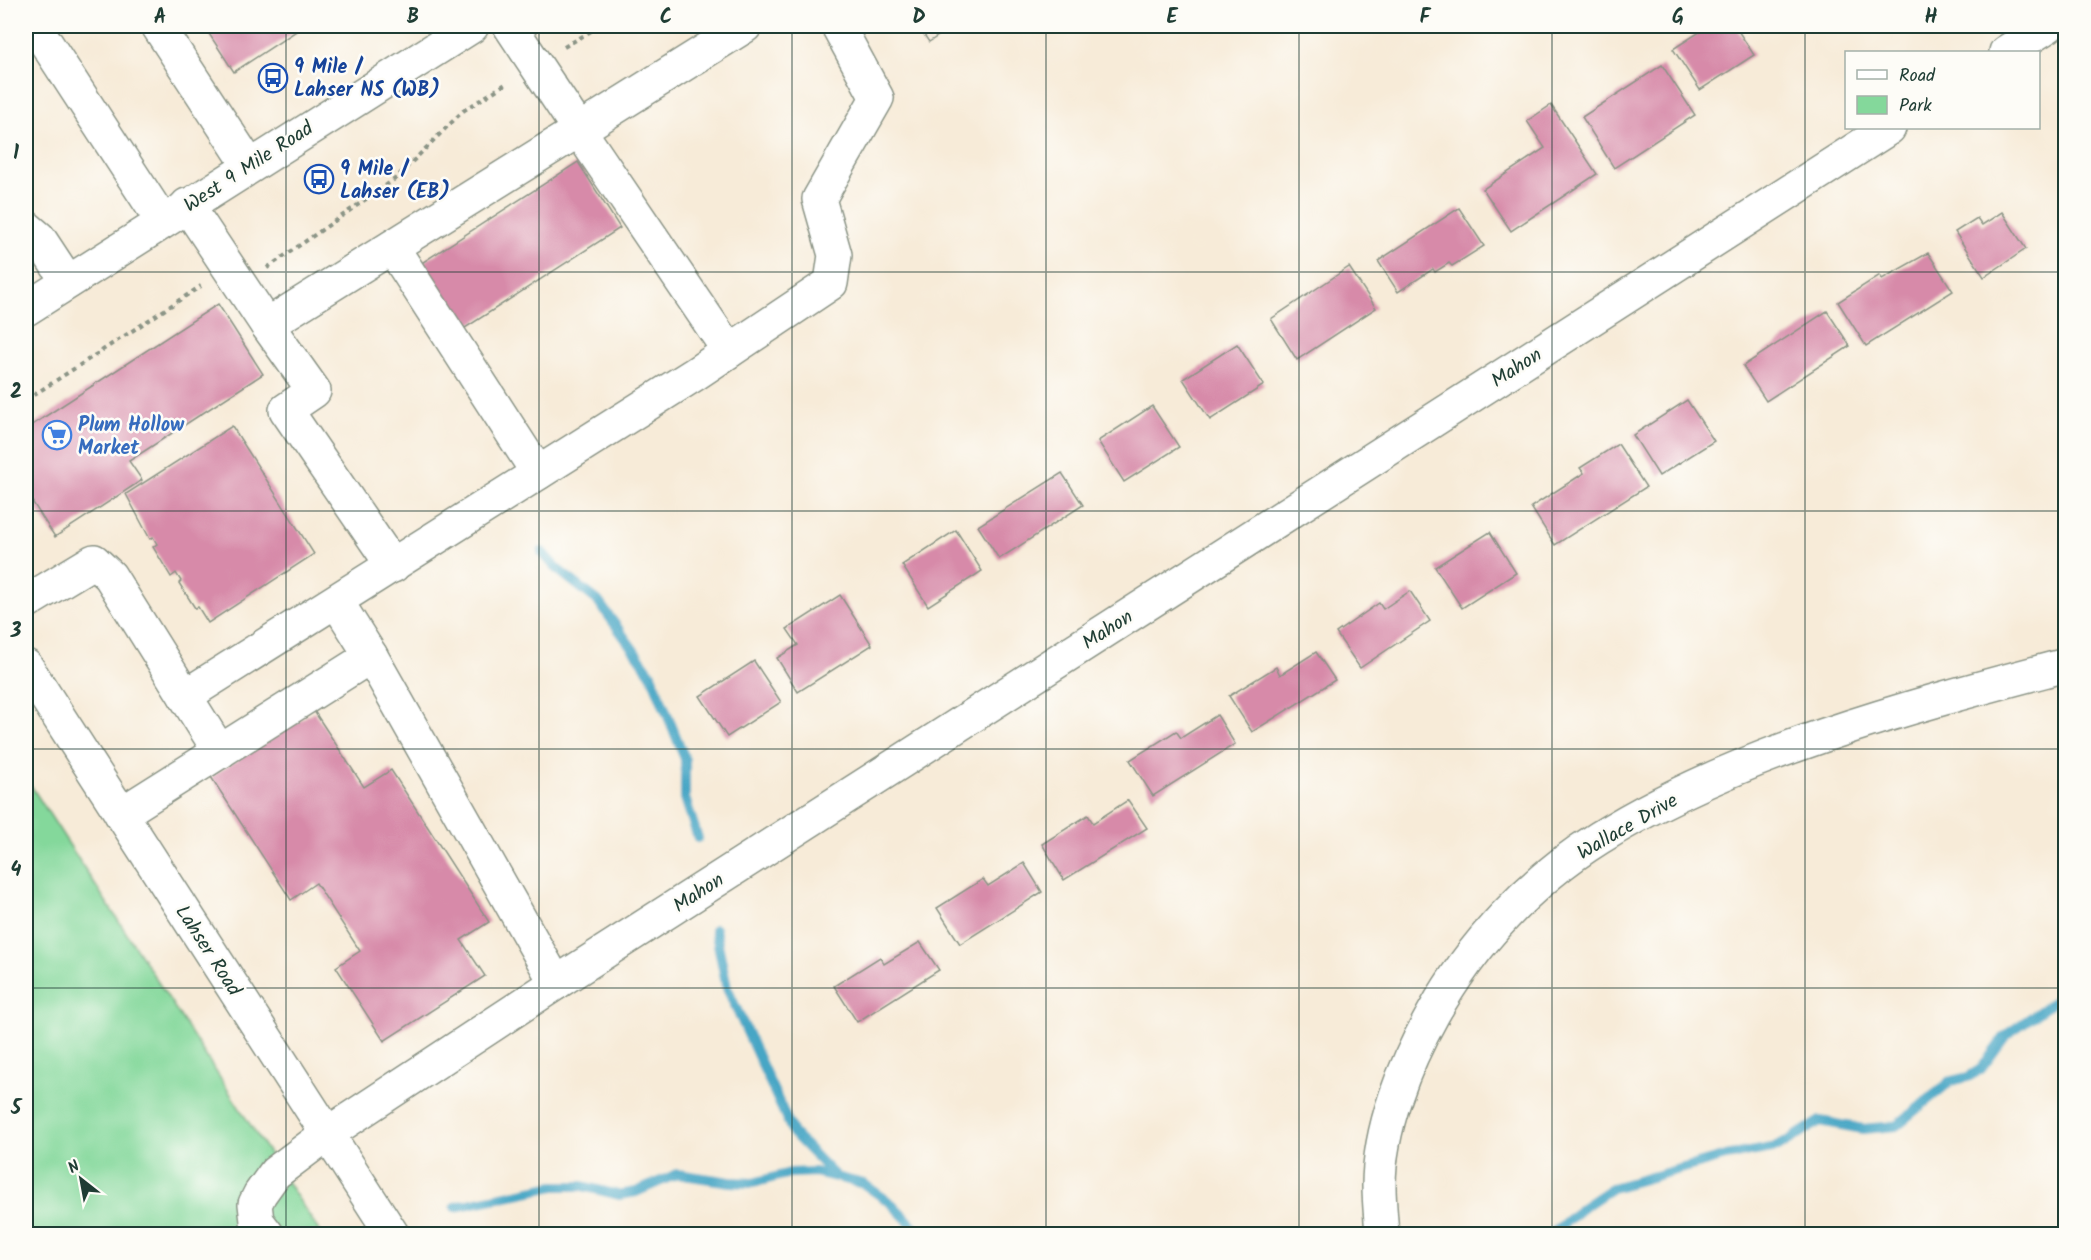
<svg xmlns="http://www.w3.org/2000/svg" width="2091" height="1260" font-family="Kalam,sans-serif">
	<rect width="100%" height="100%" fill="#fdfcf7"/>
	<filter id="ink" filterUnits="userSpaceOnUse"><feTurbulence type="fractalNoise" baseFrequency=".0167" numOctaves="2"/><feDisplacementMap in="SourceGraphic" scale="12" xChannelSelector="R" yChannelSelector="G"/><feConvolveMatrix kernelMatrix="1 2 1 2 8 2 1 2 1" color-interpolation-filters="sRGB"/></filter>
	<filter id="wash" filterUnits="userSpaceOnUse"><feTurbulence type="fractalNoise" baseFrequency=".008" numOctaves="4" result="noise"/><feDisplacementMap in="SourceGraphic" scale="24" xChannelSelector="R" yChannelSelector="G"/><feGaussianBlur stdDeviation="1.35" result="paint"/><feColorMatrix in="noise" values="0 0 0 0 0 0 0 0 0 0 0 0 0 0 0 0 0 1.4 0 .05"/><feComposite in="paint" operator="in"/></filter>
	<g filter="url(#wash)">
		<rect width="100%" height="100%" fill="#f7ebd8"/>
		<path fill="#84d89b" stroke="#528a68" stroke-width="1.5" d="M26 778 321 1234H26Z"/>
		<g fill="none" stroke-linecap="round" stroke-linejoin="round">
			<g stroke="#46a6c5" stroke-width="10">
				<path d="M542 552 557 569 598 601 651 674 685 759V798L698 838"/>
				<path d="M715 929 727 988 793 1133 836 1177"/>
				<path d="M455 1207 554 1186H582L619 1195 636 1192 677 1174 730 1182 753 1183 790 1173 815 1172 864 1184 892 1204 921 1234"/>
				<path d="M1552 1234 1582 1208 1612 1188 1726 1156 1778 1147 1820 1121 1863 1129 1896 1126 1951 1081 1968 1077 1981 1069 2006 1035 2066 993"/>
			</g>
		</g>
		<g id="blocks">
			<g fill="#d78aa9">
				<path d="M204 26H304L234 72Z"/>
				<path d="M918 26H953L929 42Z"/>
				<path d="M1709 26H1735L1754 55 1700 90 1673 49Z"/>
				<path d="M1662 65 1695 115 1614 168 1582 117Z"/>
				<path d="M1551 105 1597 174 1511 231 1483 189 1545 148 1527 121Z"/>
				<path d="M578 162 620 228 462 330 420 264Z"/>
				<path d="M1459 208 1484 246 1452 266 1449 263 1435 272 1433 269 1398 292 1378 261Z"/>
				<path d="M2002 212 2026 249 1984 277 1955 232 1977 218 1982 225Z"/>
				<path d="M1928 253 1953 291 1866 346 1838 302 1880 275 1882 279Z"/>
				<path d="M1349 267 1376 308 1297 360 1271 319Z"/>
				<path d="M218 304 263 374 129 461 142 480 55 537 26 492V429Z"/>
				<path d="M1827 311 1850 346 1766 401 1743 366Z"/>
				<path d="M1237 344 1264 385 1210 420 1183 379Z"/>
				<path d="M1687 400 1714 441 1659 476 1633 435Z"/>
				<path d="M1152 406 1179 447 1124 482 1098 441Z"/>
				<path d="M232 426 314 554 208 623 198 607 195 608 179 583 181 581 176 573 171 577 153 547 157 544 153 537 150 539 126 494Z"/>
				<path d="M1618 444 1646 487 1555 545 1531 507 1584 473 1580 468Z"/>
				<path d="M1062 473 1083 505 999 559 978 526Z"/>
				<path d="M956 530 982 571 928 606 902 565Z"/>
				<path d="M1490 532 1516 573 1462 608 1435 567Z"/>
				<path d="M1410 591 1430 621 1360 668 1336 633 1379 603 1383 609Z"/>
				<path d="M840 595 872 645 798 692 777 658 798 645 787 629Z"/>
				<path d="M1316 652 1335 680 1252 732 1229 696 1276 667 1280 675Z"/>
				<path d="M754 661 781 702 727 737 700 696Z"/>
				<path d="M314 711 364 787 391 770 489 922 461 940 485 976 384 1041 336 967 360 951 316 883 291 900 211 777Z"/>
				<path d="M1217 715 1235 744 1153 796 1130 760 1176 731 1181 738Z"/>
				<path d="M1128 800 1147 828 1064 880 1042 844 1088 815 1093 823Z"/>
				<path d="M1024 863 1042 892 960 944 937 908 983 879 988 886Z"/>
				<path d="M920 942 939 970 857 1022 834 986 880 957 884 964Z"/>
			</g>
		</g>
	</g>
	<g filter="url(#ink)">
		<use href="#blocks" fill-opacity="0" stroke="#8b9486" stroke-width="1.5"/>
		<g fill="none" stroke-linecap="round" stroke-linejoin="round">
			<g stroke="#8b9486" stroke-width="36">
				<g id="minor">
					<path d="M35 26 162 221"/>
					<path d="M158 26 249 165"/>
					<path d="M510 26 579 130 745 26"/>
					<path d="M2006 52 2048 26"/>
					<path d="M187 205 267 325 579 130 729 351"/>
					<path d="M26 227 39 238 68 282"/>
					<path d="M392 247 538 473"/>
					<path d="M267 325 314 391 286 410 393 566"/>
					<path d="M26 602 94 561 110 576 220 752"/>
					<path d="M337 602 371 656"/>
					<path d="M185 696 695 374 831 283 835 255 819 199 877 98 838 26"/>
					<path d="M121 814 371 656 556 983"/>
					<path d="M267 1234 257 1221 255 1204 260 1194 275 1173 327 1134 556 983 1889 128"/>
					<path d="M1382 1234C1381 1218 1379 1202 1379 1186 1379 1128 1405 1064 1433 1014 1472 944 1530 881 1599 838 1736 752 1911 706 2066 665"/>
				</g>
			</g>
			<g stroke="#8b9486" stroke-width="36">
				<g id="major">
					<path d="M26 309 472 26"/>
					<path d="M26 666 392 1234"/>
				</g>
			</g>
			<g stroke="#8b9486" stroke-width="4" stroke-dasharray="4.5 4.5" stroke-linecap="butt">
				<path d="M564 47 600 26"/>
				<path d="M267 268 395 179 463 111 507 83"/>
				<path d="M26 400 201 286"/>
			</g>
			<use href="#minor" stroke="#fff" stroke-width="33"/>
			<use href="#major" stroke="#fff" stroke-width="33"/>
		</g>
	</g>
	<path fill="none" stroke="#1f3d34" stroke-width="1.5" stroke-opacity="0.55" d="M286 26V1234M539 26V1234M792 26V1234M1046 26V1234M1299 26V1234M1552 26V1234M1805 26V1234M26 272H2066M26 511H2066M26 749H2066M26 988H2066"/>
	<defs>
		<g id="bus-ring" transform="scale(1.5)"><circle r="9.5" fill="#fdfcf7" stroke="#1a4fb4" stroke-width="1.5"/><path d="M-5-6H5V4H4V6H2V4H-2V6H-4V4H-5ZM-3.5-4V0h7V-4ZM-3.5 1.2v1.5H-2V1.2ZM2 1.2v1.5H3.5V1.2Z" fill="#1a4fb4"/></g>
		<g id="supermarket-ring" transform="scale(1.5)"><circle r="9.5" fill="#fdfcf7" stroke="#3f7fe0" stroke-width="1.5"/><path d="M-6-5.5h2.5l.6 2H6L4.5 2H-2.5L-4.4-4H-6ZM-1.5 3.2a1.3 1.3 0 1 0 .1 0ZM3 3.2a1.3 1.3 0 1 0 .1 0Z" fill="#3f7fe0"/></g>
	</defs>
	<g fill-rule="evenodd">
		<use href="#bus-ring" x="273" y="78"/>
		<use href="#bus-ring" x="319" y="179"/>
		<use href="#supermarket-ring" x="57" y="435"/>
	</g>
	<g text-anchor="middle" stroke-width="5" stroke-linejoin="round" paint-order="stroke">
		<g font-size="20" font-weight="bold" fill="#164399" stroke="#fdfcf7" text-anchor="start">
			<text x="294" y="73">9 Mile /<tspan x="294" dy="23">Lahser NS (WB)</tspan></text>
			<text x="340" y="175">9 Mile /<tspan x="340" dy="23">Lahser (EB)</tspan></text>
		</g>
		<g font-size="20" fill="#1f3d34" stroke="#fdfcf7">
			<text transform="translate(248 166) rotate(-33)" y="7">West 9 Mile Road</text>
			<text transform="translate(1516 367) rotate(-33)" y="7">Mahon</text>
			<text transform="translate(1107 629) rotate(-33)" y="7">Mahon</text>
			<text transform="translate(1627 826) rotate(-30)" y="7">Wallace Drive</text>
			<text transform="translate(698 892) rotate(-33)" y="7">Mahon</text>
			<text transform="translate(209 950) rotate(57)" y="7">Lahser Road</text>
		</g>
		<g font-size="20" font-weight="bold" fill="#366cbe" stroke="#fdfcf7" text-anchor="start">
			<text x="78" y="431">Plum Hollow<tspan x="78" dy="23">Market</tspan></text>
		</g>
	</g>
	<rect width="2091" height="1260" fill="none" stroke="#fdfcf7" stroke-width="66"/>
	<rect x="1845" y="51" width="195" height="78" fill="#fdfcf7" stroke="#a4b0a9" stroke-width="1.5"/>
	<rect x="1857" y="70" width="30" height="9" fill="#ffffff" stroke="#a4b0a9" stroke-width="1.5"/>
	<text x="1899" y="81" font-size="18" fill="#1f3d34">Road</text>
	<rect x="1857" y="96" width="30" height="18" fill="#84d89b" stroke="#a4b0a9" stroke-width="1.5"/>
	<text x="1899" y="111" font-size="18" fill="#1f3d34">Park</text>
	<g transform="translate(81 1179) rotate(329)" stroke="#fdfcf7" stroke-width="4.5" paint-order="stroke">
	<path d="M0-4.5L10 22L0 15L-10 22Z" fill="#1f3d34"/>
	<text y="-9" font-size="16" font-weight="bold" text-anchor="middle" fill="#1f3d34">N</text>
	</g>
	<rect x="33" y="33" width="2025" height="1194" fill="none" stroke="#1f3d34" stroke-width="2"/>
	<g font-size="20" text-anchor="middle" font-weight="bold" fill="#1f3d34">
		<text x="160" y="23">A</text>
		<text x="413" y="23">B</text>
		<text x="666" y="23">C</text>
		<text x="919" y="23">D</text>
		<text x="1172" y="23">E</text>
		<text x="1425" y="23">F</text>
		<text x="1678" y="23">G</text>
		<text x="1931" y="23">H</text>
		<text x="16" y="159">1</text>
		<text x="16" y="398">2</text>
		<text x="16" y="637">3</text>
		<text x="16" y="876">4</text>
		<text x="16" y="1114">5</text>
	</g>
</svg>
